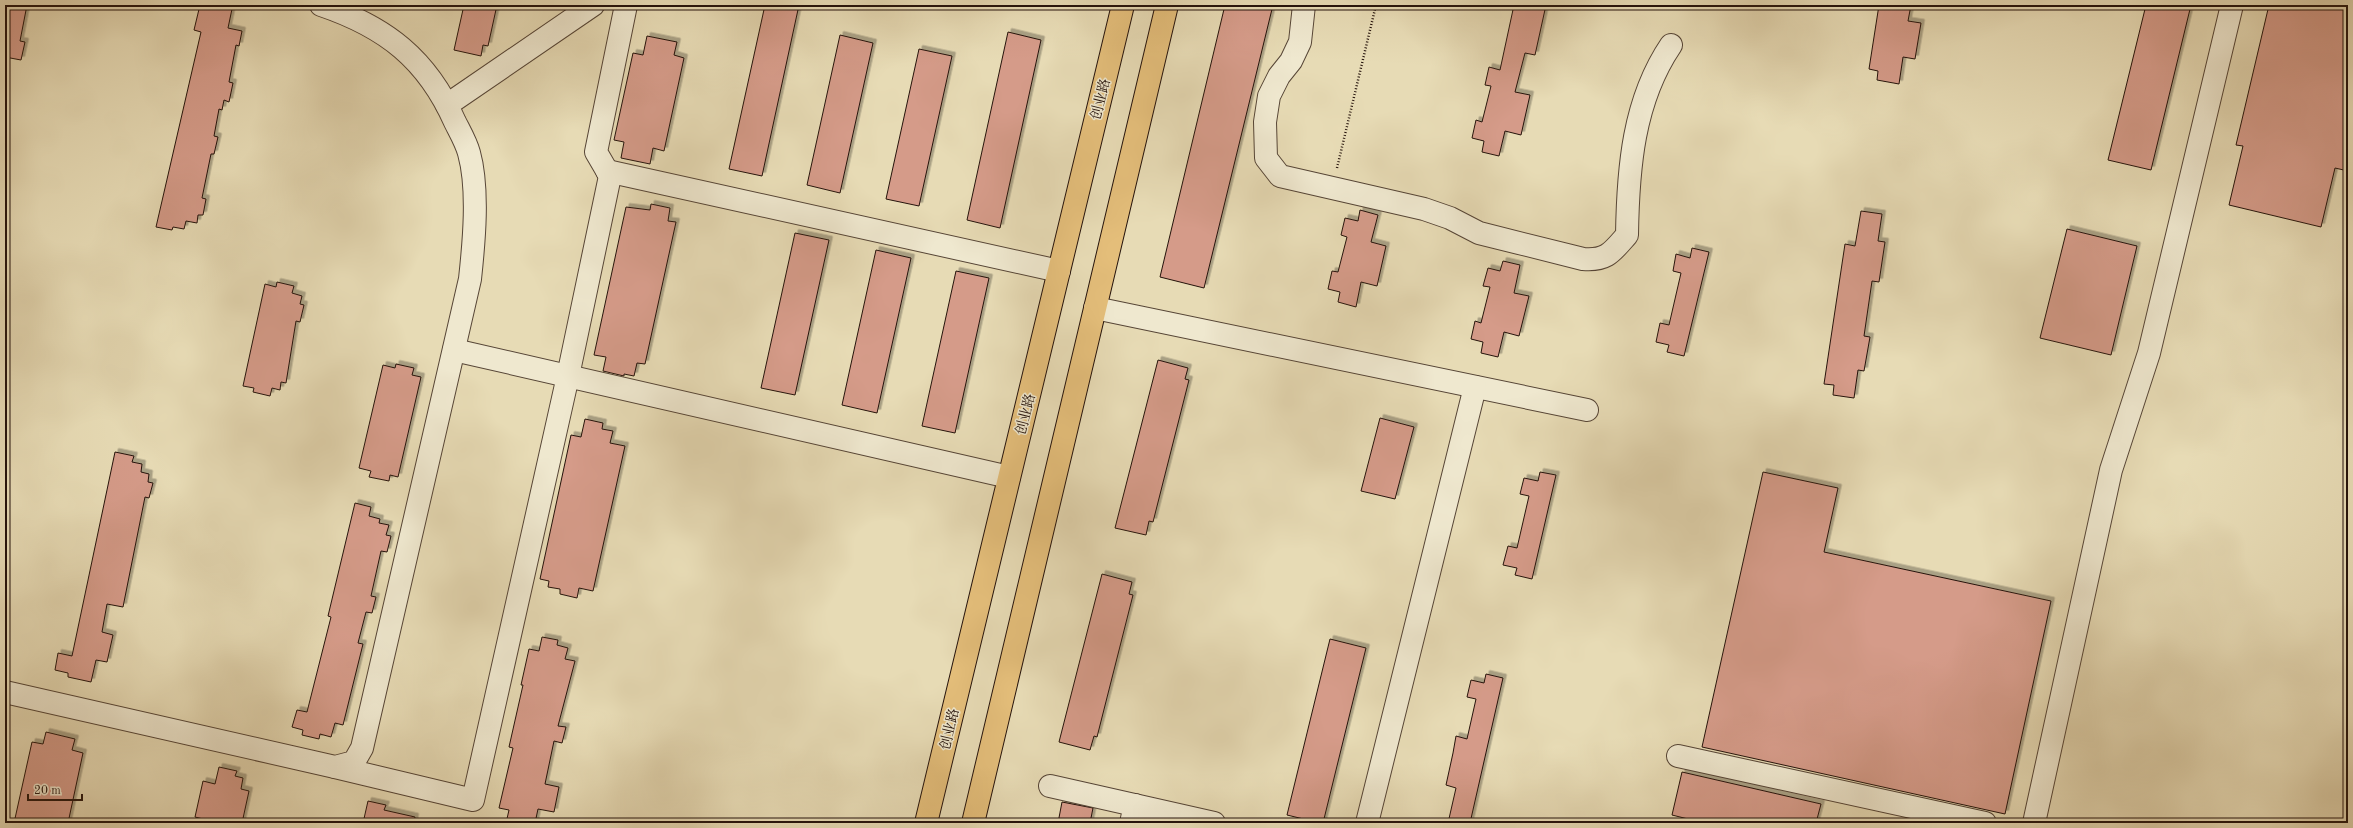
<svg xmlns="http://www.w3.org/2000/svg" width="2353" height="828" font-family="'Old Standard TT','Noto Serif SC',serif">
	<defs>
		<filter id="shadow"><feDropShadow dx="3.5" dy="-3.5" stdDeviation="0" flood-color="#0004"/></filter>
	</defs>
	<rect width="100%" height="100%" fill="#e7dbb5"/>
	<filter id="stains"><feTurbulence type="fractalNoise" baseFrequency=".005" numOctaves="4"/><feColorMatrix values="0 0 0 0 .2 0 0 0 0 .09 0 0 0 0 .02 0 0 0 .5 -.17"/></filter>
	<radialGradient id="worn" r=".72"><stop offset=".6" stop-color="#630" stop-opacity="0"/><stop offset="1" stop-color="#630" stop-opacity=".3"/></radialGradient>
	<g fill="#d59b89" stroke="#25130c" filter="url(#shadow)">
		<path d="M5 5H27L20 41 25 42 21 60 5 57Z"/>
		<path d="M200 5H214L232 9 228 28 242 31 239 46 236 45 229 82 233 83 229 102 224 100 222 110 219 109 214 136 218 137 214 154H211L202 198 206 199 203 215H198L197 223 186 221 184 229 173 227 172 230 156 227 201 32 194 30Z"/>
		<path d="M464 5H497L488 46 483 45 481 56 454 50Z"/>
		<path d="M765 5H799L762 176 729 169Z"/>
		<path d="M1225 5H1273L1204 288 1160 277Z"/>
		<path d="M1514 5H1546L1535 55 1525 53 1515 92 1530 95 1521 135 1505 131 1499 156 1482 152 1484 141 1472 138 1476 120 1482 122 1491 86 1485 85 1489 67 1500 70Z"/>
		<path d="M1879 5H1911L1908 21 1921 23 1915 59 1903 57 1899 84 1877 80 1878 71 1869 69Z"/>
		<path d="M2146 5H2191L2151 170 2108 160Z"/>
		<path d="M2269 5H2348V171L2335 168 2321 227 2229 205 2243 146 2236 145Z"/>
		<path d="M1008 32 1041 40 1000 228 967 220Z"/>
		<path d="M840 35 873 43 840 193 807 185Z"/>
		<path d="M647 36 677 42 674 55 684 58 664 151 653 148 650 164 621 158 624 142 614 140 633 53 643 55Z"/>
		<path d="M919 49 952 56 919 206 886 199Z"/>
		<path d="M651 204 670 208 668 221 676 222 645 364 637 363 634 376 624 374V376L603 371 606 357 594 355 626 207 650 210Z"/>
		<path d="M1360 210 1378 215 1371 242 1386 246 1377 286 1361 282 1356 307 1338 302 1340 292 1328 289 1332 271 1338 272 1347 237 1341 235 1345 218 1358 221Z"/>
		<path d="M1861 211 1882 214 1878 241 1885 242 1879 282 1872 281 1864 336 1870 337 1864 371 1858 370 1854 398 1833 395 1834 385 1824 384 1845 244 1855 246Z"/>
		<path d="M2067 229 2137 246 2111 355 2040 338Z"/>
		<path d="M795 233 829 240 795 395 761 388Z"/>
		<path d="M1692 248 1709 252 1684 356 1667 352 1669 345 1656 342 1660 323 1669 325 1681 273 1673 271 1676 254 1690 258Z"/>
		<path d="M876 250 911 258 877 413 842 405Z"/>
		<path d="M1503 261 1520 265 1514 293 1529 296 1519 336 1504 332 1498 357 1481 353 1483 342 1471 339 1475 321 1481 323 1490 287 1483 286 1488 268 1500 271Z"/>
		<path d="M956 271 989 278 955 433 922 426Z"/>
		<path d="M277 282 294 286 292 293 302 296 300 304 304 305 300 322 296 321 286 383 281 382 280 390 272 388 270 396 253 392 254 388 243 386 265 284 276 287Z"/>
		<path d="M1158 360 1188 368 1185 379 1189 380 1153 522 1149 521 1146 535 1115 528Z"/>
		<path d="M396 364 414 368 412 375 421 377 398 477 390 475 389 481 369 477 371 471 359 468 383 365 395 368Z"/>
		<path d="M1380 418 1414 427 1395 499 1361 491Z"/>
		<path d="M585 419 603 423 602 429 613 431 610 443 625 446 593 591 579 588 577 598 560 594V589L548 587 549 581 540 579 571 435 581 437Z"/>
		<path d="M115 452 134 456 132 462 142 464 141 472 149 474 148 482 153 483 149 498 145 497 123 607 107 604 102 632 113 635 107 662 96 660 91 682 68 677V673L55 670 58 653 72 656Z"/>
		<path d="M1540 472 1556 475 1532 579 1515 575 1517 568 1503 565 1508 546 1517 548 1529 496 1520 494 1524 478 1538 481Z"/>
		<path d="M1763 472 1838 488 1824 552 2051 601 2005 814 1702 747Z"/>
		<path d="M355 503 371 507 369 516 380 519 379 523 389 525 386 535 391 536 387 552 381 551 371 596 376 597 372 613 366 612 358 643 363 644 343 725 335 723 331 737 320 734 319 739 302 735 303 730 292 727 297 710 307 712 331 617 328 616Z"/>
		<path d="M1102 574 1132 582 1129 594 1133 595 1097 737 1094 736 1090 750 1059 742Z"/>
		<path d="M542 637 558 640 557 645 568 648 565 659 575 661 558 726 566 727 562 743 554 741 545 784 559 787 554 812 538 809 535 823H506L509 810 499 808 513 748 509 747 523 685H521L529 649 539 651Z"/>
		<path d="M1330 639 1366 648 1323 823H1320L1287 815Z"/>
		<path d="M1486 674 1503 678 1470 823H1448L1456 788 1446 785 1453 753 1456 736 1467 739 1476 699 1467 697 1471 680 1484 683Z"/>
		<path d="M46 732 75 739 72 750 83 753 68 823H14L32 742 43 744Z"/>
		<path d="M219 767 237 771 235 776 243 778 241 789 249 791 242 823H206L207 820 195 817 203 781 215 784Z"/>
		<path d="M1682 772 1821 804 1816 823H1704L1672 815Z"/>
		<path d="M368 801 386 805 384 810 415 817 414 823H363Z"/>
		<path d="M1062 802 1093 808 1090 823H1058Z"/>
	</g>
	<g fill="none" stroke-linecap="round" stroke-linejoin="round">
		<g stroke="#564536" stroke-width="24">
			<g id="minor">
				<path d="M1304 5 1300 42 1291 61 1279 76 1269 96 1265 122 1266 158 1280 176 1424 209 1450 218 1479 233 1583 259C1607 261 1612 252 1627 235 1628 169 1633 101 1671 45"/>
				<path d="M447 105 593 5"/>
				<path d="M607 171 1059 271"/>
				<path d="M1095 308 1587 410"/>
				<path d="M454 350 1009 477"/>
				<path d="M5 692 335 767 354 762 362 748 470 279C474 242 479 189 469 153 466 142 460 132 455 122 427 59 386 27 321 5"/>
				<path d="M1678 756 1985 823"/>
				<path d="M335 767 473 800 568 376 610 176 596 152 626 5"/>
				<path d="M1050 786 1214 823"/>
				<path d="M1131 823 1135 805"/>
				<path d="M1367 823 1475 387"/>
				<path d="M2034 823 2111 470 2149 353 2232 5"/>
			</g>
		</g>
		<g stroke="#25130c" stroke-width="24">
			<g id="major">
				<path d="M926 823 1123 5"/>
				<path d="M973 823 1167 5"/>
			</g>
		</g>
		<path stroke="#25130c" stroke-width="2.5" stroke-dasharray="1 2" stroke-linecap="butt" d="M1337 168 1376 5"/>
		<use href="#minor" stroke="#efe8cf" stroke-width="22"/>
		<use href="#major" stroke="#e4be7a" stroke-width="22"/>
	</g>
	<g text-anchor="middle" stroke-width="3" stroke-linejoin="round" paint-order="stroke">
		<g font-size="14" fill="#25130c" stroke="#efe8cf">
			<text transform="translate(1100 99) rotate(-76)" y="5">创业路</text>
			<text transform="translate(1025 414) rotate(-76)" y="5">创业路</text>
			<text transform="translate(949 729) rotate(-77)" y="5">创业路</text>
		</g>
	</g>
	<rect width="2353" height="828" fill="none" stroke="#e7dbb5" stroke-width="20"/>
	<rect x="6" y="6" width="2341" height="816" fill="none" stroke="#25130c" stroke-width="2"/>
	<rect x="10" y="10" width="2333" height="808" fill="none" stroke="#25130c"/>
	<path d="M28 794v6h54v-6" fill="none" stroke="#25130c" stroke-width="2"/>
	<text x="34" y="794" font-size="12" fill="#25130c" stroke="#efe8cf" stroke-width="3" paint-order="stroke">20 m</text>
	<rect width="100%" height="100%" filter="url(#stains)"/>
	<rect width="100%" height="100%" fill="url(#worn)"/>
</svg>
